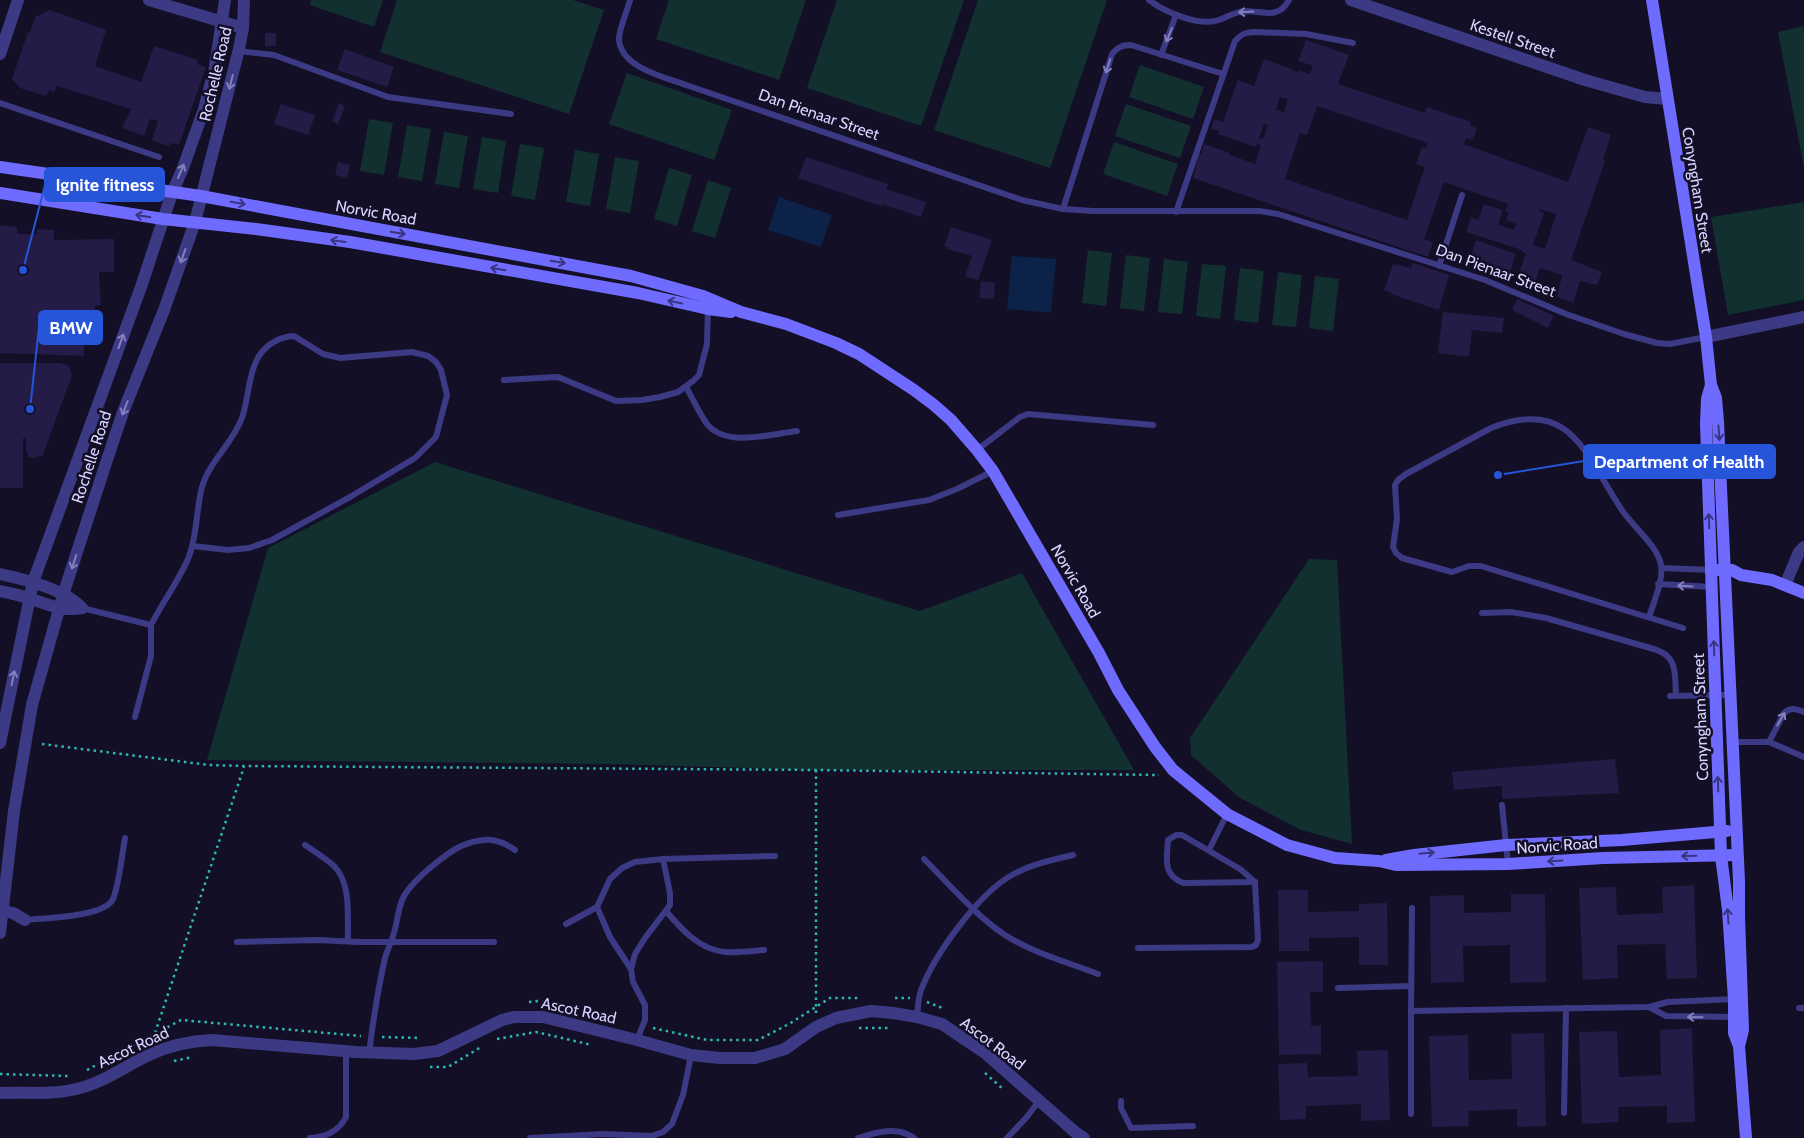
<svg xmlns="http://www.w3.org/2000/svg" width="1804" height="1138" font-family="Cabin,sans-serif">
	<rect width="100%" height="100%" fill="#130f26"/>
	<g fill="#12302f">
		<path d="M311 0H383L374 27 310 5Z"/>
		<path d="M397 0H573L604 10 569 114 380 52Z"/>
		<path d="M669 0H806L779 80 656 39Z"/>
		<path d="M837 0H964L921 126 807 88Z"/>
		<path d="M978 0H1107L1050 168 934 130Z"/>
		<path d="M1804 26V168L1778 32Z"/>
		<path d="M1140 65 1204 87 1193 119 1129 97Z"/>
		<path d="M627 73 732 110 714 160 609 124Z"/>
		<path d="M1126 104 1191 126 1180 158 1115 136Z"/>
		<path d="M369 119 393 123 384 175 360 171Z"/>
		<path d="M407 125 431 129 422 181 398 177Z"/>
		<path d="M444 132 468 136 459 188 435 184Z"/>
		<path d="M482 137 506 141 498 193 473 189Z"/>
		<path d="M1114 142 1178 164 1167 196 1103 174Z"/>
		<path d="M520 144 544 148 535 200 511 196Z"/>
		<path d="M575 150 599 154 590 206 566 202Z"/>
		<path d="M615 157 639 161 630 213 606 209Z"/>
		<path d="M669 168 692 175 677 226 654 219Z"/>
		<path d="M708 180 731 188 715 238 692 231Z"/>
		<path d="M1804 202V300L1728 315 1711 217Z"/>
		<path d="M1088 250 1112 253 1106 306 1082 303Z"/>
		<path d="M1126 255 1150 258 1144 311 1120 308Z"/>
		<path d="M1164 259 1188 262 1182 314 1158 312Z"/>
		<path d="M1202 264 1226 266 1220 319 1196 316Z"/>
		<path d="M1240 268 1264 271 1258 323 1234 320Z"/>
		<path d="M1278 272 1302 275 1296 327 1272 325Z"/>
		<path d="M1315 276 1339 279 1333 331 1309 328Z"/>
		<path d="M435 462 920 611 1022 573 1134 770H816L608 764 207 760 268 548Z"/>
		<path d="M1309 559 1337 560 1352 844 1301 830 1240 798 1191 755 1190 738Z"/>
	</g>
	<g fill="#0c2248">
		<path d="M779 197 832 215 821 247 768 230Z"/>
		<path d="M1012 256 1056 259 1051 313 1007 309Z"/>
	</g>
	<g fill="#241b47" fill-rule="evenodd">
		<path d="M50 10 106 30 95 66 141 82 154 46 198 60 197 64 206 67 179 145 172 143 168 146 152 140 158 121 150 119 144 136 122 128 131 109 57 86 54 92 49 90 46 96 20 88 12 79 28 32 30 33 35 17Z"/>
		<rect x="265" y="33" width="11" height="13"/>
		<path d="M1306 40 1349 55 1338 84 1425 113 1427 107 1471 122 1470 126 1477 128 1473 140 1466 138 1464 144 1568 182 1588 127 1611 135 1603 160 1605 161 1571 260 1602 272 1597 285 1580 281 1573 303 1557 297 1562 275 1540 268 1534 285 1517 279 1526 253 1522 252V250L1466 232 1471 217 1478 220 1484 204 1503 210 1498 225 1514 230 1516 224 1506 220 1509 213 1505 212 1508 204 1444 182 1424 239 1433 242 1428 257 1193 178 1199 154 1201 155 1204 144 1230 153V155L1255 164 1261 145 1257 144 1256 147 1218 134 1219 131 1211 129 1214 119 1223 122 1238 80 1254 86 1264 59 1292 69 1291 70 1298 72 1299 70 1310 74 1313 66 1298 61ZM1280 97 1288 99 1284 112 1276 110ZM1317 106 1428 143 1426 148 1422 147 1416 164 1425 167 1407 220 1285 179 1300 133 1307 135ZM1264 124 1268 125 1263 139 1259 138ZM1539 209 1556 214 1545 249 1533 245 1544 213 1538 210Z"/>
		<path d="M345 49 394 67 387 87 337 70Z"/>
		<path d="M339 103 345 106 338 124 332 121Z"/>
		<path d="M281 104 315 115 308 135 274 124Z"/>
		<path d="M806 157 888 184 886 189 926 202 921 217 882 204 881 206 798 178Z"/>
		<path d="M338 162 350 165 347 178 335 175Z"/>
		<path d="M0 225 17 227V234H37V229L54 230V240L114 239V272H99L101 305H95V330L85 332 84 356 0 353Z"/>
		<path d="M951 227 992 240 978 280 965 276 972 256 947 249 948 247 944 246Z"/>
		<path d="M1476 240 1516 254 1509 275 1469 262Z"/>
		<path d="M1413 263 1449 275 1439 310 1391 294 1392 293 1384 290 1393 264 1411 268Z"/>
		<path d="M981 281 995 283 994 299 979 298Z"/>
		<path d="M1517 299 1554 316 1548 328 1512 310Z"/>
		<path d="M1443 312 1504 318 1502 333 1472 330 1469 357 1438 353Z"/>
		<path d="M0 363H60L68 365 72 375 43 455 34 458 29 457 26 450V439L23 438V488H0Z"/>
		<path d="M1615 759 1619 793 1502 799V786L1454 790 1452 772Z"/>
		<path d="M1694 885 1697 978 1667 979 1665 944 1617 945 1618 978 1583 980 1579 888 1616 887 1617 915 1663 913 1662 887Z"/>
		<path d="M1278 890H1308V912L1359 911V904L1387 903 1388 965H1359V937L1309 938V951H1279Z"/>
		<path d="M1511 894H1545L1546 982 1510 983V945L1463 946 1464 982 1431 983 1430 896 1464 895V913L1511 912Z"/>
		<path d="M1323 961V992H1310L1311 1026 1321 1025V1054L1279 1055 1277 962Z"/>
		<path d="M1692 1028 1695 1122 1667 1123V1106L1618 1107 1619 1122 1582 1124 1579 1032 1617 1031 1619 1077 1661 1075 1660 1030Z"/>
		<path d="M1544 1033 1546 1126 1517 1127V1109L1468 1111 1469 1126 1432 1127 1429 1036 1468 1035 1469 1080 1512 1079 1511 1034Z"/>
		<path d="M1388 1050 1390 1120 1361 1121V1104L1306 1106V1119L1280 1120 1278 1064 1307 1063 1308 1077 1358 1076 1357 1051Z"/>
	</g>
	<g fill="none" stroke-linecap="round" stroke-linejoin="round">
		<g stroke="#2fb8b0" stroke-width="2.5" stroke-dasharray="2.5 4" stroke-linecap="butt">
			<path d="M42 744 209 765 244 766 816 770 1159 775"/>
			<path d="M895 998H910"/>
			<path d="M529 1002 537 1001 543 1002"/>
			<path d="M927 1002 945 1009"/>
			<path d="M816 1013V770"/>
			<path d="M653 1028 707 1040H758L789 1024 830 998H860"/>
			<path d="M859 1028H888"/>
			<path d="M382 1037 421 1038"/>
			<path d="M153 1039 244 767"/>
			<path d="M497 1039 536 1032 592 1045"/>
			<path d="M174 1061 193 1057"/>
			<path d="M430 1067H448L481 1047"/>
			<path d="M87 1070 181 1020 361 1036"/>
			<path d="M985 1073 1003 1089"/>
			<path d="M0 1074 68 1076"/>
		</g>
		<g stroke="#3d3a85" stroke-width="6">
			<path d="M630 0C627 12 620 26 619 38 619 67 664 77 686 85L1022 200 1063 209 1093 211H1259L1278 214 1485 280 1566 314 1624 334 1657 343 1670 344 1706 337"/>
			<path d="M1149 0C1165 12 1199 27 1219 20 1227 17 1235 12 1244 11 1263 11 1278 20 1289 0"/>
			<path d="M238 51 274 55 388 97 511 114"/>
			<path d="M1161 55 1176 15"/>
			<path d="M0 103 159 157"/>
			<path d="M1063 209 1112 54C1118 47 1122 45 1131 45L1223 74"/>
			<path d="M1176 212 1235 41C1241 34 1246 32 1255 32L1306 34 1353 43"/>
			<path d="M1439 266 1462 195"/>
			<path d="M504 380 558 377 616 401 642 400 660 397 678 392 693 381 699 375 707 344 708 307"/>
			<path d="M686 387C693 399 699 413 707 424 726 448 771 434 797 431"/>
			<path d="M977 450 1020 417 1028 414 1153 425"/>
			<path d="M838 515 929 500 957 489 993 471"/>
			<path d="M1662 568 1711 570"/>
			<path d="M1658 584 1712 587"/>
			<path d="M82 608 151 625C162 603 178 582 188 559 197 537 196 514 201 491 207 463 232 445 242 418 249 398 248 371 261 353 270 342 280 337 294 336L323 354 340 358 412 352 428 356 436 362 441 370 447 395 436 437 415 458 350 497 272 540 249 548 228 550 193 546"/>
			<path d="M1482 613 1511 612 1546 618 1654 649C1659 651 1665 653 1668 657 1677 665 1675 685 1676 696"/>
			<path d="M1649 617C1653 604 1664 579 1661 565 1658 547 1635 528 1624 513 1586 459 1574 395 1491 428L1406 474 1398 480 1395 485 1397 519 1393 547 1396 553 1402 558 1452 572 1469 566H1481L1683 628"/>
			<path d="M1670 696 1730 695"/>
			<path d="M1804 712C1796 709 1791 707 1784 713L1769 742 1804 757"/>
			<path d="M135 717 151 656V625"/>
			<path d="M1732 742H1769"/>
			<path d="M1502 805 1508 864"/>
			<path d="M1176 835H1182L1240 869 1255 882 1183 883C1162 874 1167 859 1168 840Z"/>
			<path d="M305 845C314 851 325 858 334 866 352 884 347 918 348 941"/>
			<path d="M1209 850 1227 814"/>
			<path d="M924 859C948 883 977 917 1005 935 1033 953 1067 962 1098 974"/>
			<path d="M597 907 610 937 631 969"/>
			<path d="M666 911C681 929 700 950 725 952 738 953 752 951 764 950"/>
			<path d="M25 920C44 918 105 917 113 899 119 885 122 854 125 838"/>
			<path d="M566 924 597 907 610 879 622 868 635 862 663 859 775 856"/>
			<path d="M237 942 318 940 357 942H494"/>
			<path d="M1138 948 1252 947 1256 945 1258 940 1255 882"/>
			<path d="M1338 988 1411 986"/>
			<path d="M1649 1007 1666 1016 1736 1017"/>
			<path d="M1799 1008H1804"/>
			<path d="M1411 1011 1412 908"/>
			<path d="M917 1017C918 1008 918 998 921 990 935 954 978 894 1012 875 1031 864 1052 860 1073 855"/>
			<path d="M637 1040 645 1020V1005L633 982 631 969 635 954 645 938 670 905V893L663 859"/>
			<path d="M369 1053C373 1021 378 989 385 958 388 948 393 939 395 929 398 918 398 907 404 896 413 880 445 854 461 846 482 837 497 837 515 850"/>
			<path d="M1121 1101V1108L1131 1128 1193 1126"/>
			<path d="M1564 1113 1566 1008"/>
			<path d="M1411 1114V1011L1649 1007 1668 1002 1736 999"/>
			<path d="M310 1138C326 1137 339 1131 346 1117V1050"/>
			<path d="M530 1138 603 1134 652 1136 663 1132 672 1124 683 1095 691 1055"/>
			<path d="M858 1138C877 1132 897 1126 914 1138"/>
			<path d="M1007 1138 1026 1118 1039 1101"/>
		</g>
		<g stroke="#3d3a85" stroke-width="12">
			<path d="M149 0 243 28"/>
			<path d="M1351 0 1585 80 1645 97 1667 99"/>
			<path d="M0 54 18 0"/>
			<path d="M1706 337 1804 317"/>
			<path d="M0 574C24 579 65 589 82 608"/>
			<path d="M1785 585 1799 552 1804 547"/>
			<path d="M0 591C9 593 19 595 28 598 49 604 59 612 82 608"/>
			<path d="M0 743 33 582 141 287 172 193 183 168 204 109 215 67 225 0"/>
			<path d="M0 910 13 913 25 920"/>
			<path d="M0 933 14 811 32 705 63 595 105 466 123 412 164 310 195 222 239 49 243 28 244 0"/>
			<path d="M0 1093C25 1092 52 1095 76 1089 103 1083 125 1066 149 1055 170 1045 189 1041 212 1040L356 1052 414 1054 438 1051 502 1020 514 1017H543L637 1040 691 1055 720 1058H755L785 1049 816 1027 836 1018 871 1011 893 1013 917 1017 942 1024 985 1053 1075 1132 1084 1138"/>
		</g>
		<g stroke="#6f6bff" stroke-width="12">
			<path d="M1652 0 1706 337 1711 385 1716 398 1718 422 1739 881V917L1743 1030 1739 1046 1746 1138"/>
			<path d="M0 167 201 196 631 276 703 296 741 312 786 324 836 343 859 354 914 390 934 405 951 420 977 450 993 471 1099 653 1118 690 1155 747 1173 770 1227 814 1287 845 1335 858 1379 861 1396 865 1508 864 1603 858 1737 855"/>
			<path d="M0 193 163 219 256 229 350 242 638 293 708 309 731 312"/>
			<path d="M1711 385 1707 399 1706 424 1721 856 1728 910 1734 999V1033L1739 1046"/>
			<path d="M1718 570H1732L1741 575 1772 580 1804 593"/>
			<path d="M1386 860 1414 855 1506 845 1622 840 1727 831"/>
		</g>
	</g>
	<defs><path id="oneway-shaft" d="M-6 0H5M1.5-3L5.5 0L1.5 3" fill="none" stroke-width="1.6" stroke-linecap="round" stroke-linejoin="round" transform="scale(1.25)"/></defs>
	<g stroke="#837fbc">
		<use href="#oneway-shaft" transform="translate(1246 12) rotate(177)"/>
		<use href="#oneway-shaft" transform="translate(1169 35) rotate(112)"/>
		<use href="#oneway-shaft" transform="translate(1108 66) rotate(108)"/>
		<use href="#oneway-shaft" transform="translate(231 82) rotate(104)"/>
		<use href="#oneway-shaft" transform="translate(181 171) rotate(-67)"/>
		<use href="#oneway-shaft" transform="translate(183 256) rotate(109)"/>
		<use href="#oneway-shaft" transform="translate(121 341) rotate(-70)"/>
		<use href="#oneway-shaft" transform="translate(125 408) rotate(111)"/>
		<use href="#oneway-shaft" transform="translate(74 562) rotate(108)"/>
		<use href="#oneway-shaft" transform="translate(1685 586) rotate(-177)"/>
		<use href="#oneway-shaft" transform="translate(13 678) rotate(-79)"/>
		<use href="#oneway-shaft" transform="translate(1781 719) rotate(-60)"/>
		<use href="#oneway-shaft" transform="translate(1695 1017) rotate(-179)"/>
	</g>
	<g stroke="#38347d">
		<use href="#oneway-shaft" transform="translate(238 203) rotate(10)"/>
		<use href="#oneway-shaft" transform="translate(143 216) rotate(-171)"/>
		<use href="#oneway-shaft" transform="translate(398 233) rotate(10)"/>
		<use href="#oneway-shaft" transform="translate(338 241) rotate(-172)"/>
		<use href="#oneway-shaft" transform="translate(558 262) rotate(10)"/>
		<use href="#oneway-shaft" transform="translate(498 269) rotate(-170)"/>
		<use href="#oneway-shaft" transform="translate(675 302) rotate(-168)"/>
		<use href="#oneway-shaft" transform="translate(1719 433) rotate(86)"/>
		<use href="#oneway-shaft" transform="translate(1709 521) rotate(-92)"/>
		<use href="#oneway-shaft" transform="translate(1714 648) rotate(-92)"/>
		<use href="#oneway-shaft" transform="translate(1718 784) rotate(-92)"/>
		<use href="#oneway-shaft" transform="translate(1427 853) rotate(-6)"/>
		<use href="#oneway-shaft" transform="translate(1689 856) rotate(179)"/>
		<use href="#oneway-shaft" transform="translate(1555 861) rotate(176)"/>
		<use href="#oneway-shaft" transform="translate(1728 916) rotate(-94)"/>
	</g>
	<g text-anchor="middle" stroke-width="5" stroke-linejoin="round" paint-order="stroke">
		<g font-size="16" fill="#d9d4ff" stroke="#130f26">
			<text transform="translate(1513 38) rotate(19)" y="6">Kestell Street</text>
			<text transform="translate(215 74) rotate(-77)" y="6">Rochelle Road</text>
			<text transform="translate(819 114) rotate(19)" y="6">Dan Pienaar Street</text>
			<text transform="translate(1698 190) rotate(81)" y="6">Conyngham Street</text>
			<text transform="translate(376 212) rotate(10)" y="6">Norvic Road</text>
			<text transform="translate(1496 270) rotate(20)" y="6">Dan Pienaar Street</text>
			<text transform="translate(91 457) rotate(-72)" y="6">Rochelle Road</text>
			<text transform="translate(1076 581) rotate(60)" y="6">Norvic Road</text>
			<text transform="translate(1700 717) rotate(-92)" y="6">Conyngham Street</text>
			<text transform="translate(1557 845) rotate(-4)" y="6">Norvic Road</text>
			<text transform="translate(579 1010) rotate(12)" y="6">Ascot Road</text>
			<text transform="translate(993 1043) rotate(37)" y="6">Ascot Road</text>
			<text transform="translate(133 1047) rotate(-25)" y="6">Ascot Road</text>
		</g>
	</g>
	<path fill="none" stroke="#2655da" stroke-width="2" d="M23 270L45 185M30 409L39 327M1498 475L1584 461"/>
	<g fill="#2655da" stroke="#130f26" stroke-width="2">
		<circle cx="23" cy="270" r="5"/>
		<circle cx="30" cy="409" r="5"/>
		<circle cx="1498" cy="475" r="5"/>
	</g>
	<g fill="#2655da" stroke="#2655da" stroke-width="2">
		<rect x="45" y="168" width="119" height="33" rx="5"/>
		<rect x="39" y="311" width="63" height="33" rx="5"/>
		<rect x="1584" y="445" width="191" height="33" rx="5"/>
	</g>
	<g font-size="18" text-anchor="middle" font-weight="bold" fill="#fff">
		<text x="105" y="191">Ignite fitness</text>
		<text x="71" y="334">BMW</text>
		<text x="1679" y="468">Department of Health</text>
	</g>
</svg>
